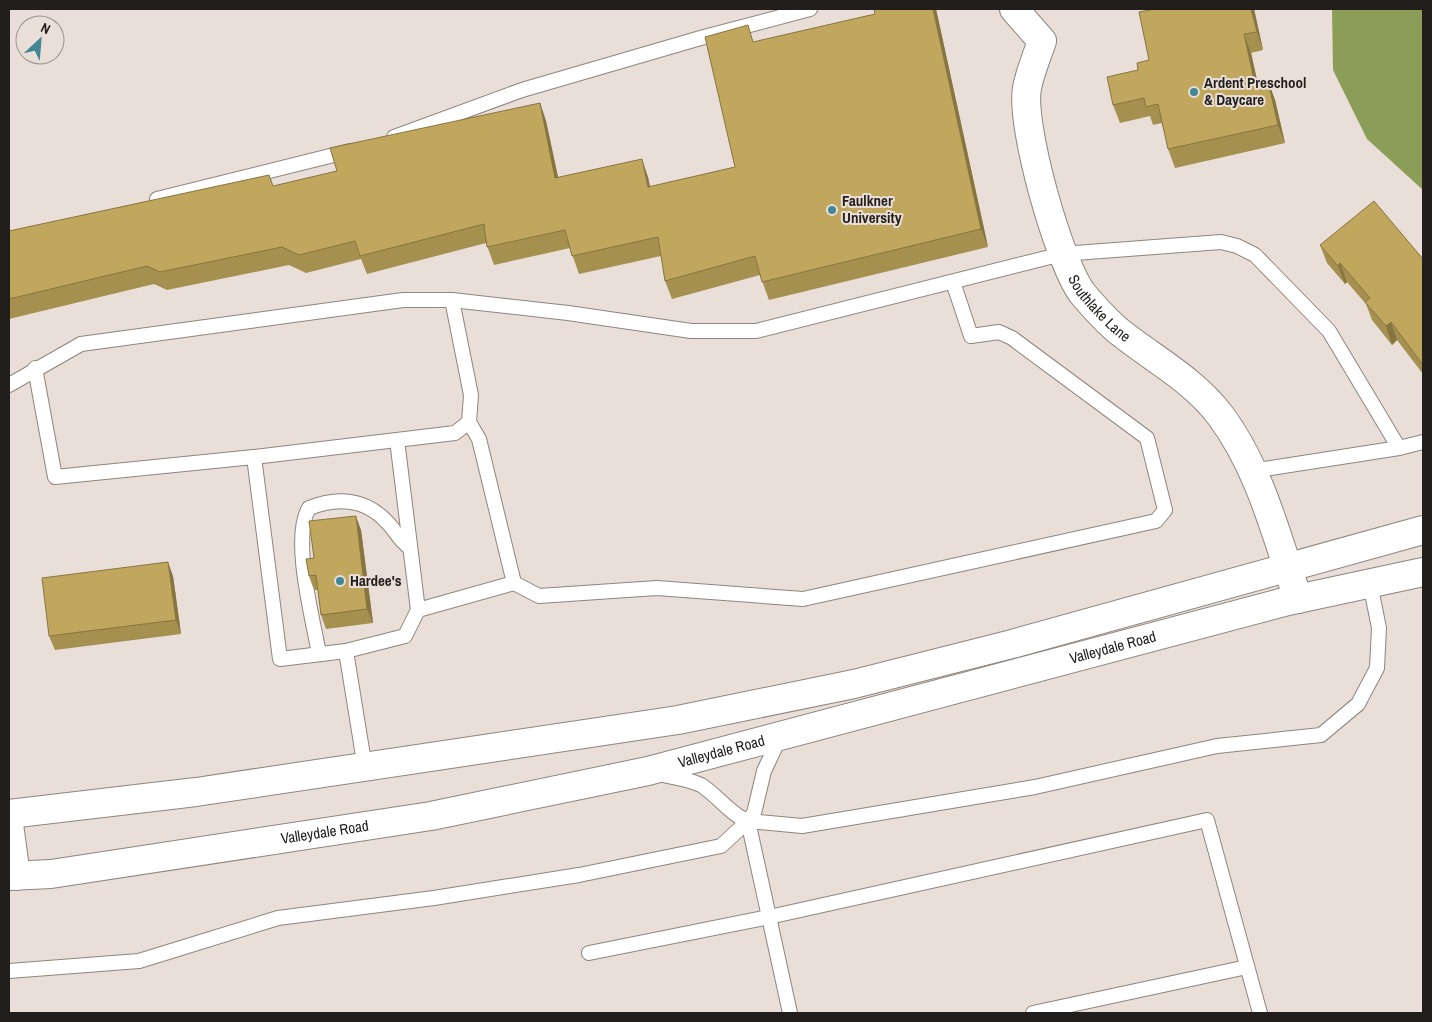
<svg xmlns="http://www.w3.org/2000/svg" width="1432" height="1022" font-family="'Archivo Narrow',sans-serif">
	<rect width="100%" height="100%" fill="#e9dfd8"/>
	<path fill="#8a9e57" d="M1332 9H1423V190L1367 139 1333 70Z"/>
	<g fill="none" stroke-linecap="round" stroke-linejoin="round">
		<g stroke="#8e857e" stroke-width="16">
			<g id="lane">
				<path d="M394 137 522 90 704 37 810 9"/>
				<path d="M157 199 350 151"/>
				<path d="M35 368 55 477 254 457 280 659 346 651 365 768"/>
				<path d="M9 385 81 344 403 300H452L568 313 691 331H756L1062 254 1221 242 1237 246 1255 255 1329 331 1399 448 1423 442"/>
				<path d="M469 422 479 439 514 583"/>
				<path d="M397 440 418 610"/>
				<path d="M254 457 455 433 469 422 471 395 452 300"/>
				<path d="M1251 471 1399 448"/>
				<path d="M346 651 405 636 418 610 514 583 539 596 657 588 803 599 1156 521 1165 510 1147 438 1012 338 999 332 971 336 953 282"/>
				<path d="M319 654C313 619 291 538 309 508 337 497 365 498 387 522 396 531 398 539 410 548"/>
				<path d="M658 774C672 777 689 779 701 785 717 795 733 817 748 821L754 813 764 771 780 737"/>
				<path d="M748 821 790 1013"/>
				<path d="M589 953 769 917 1207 820 1260 1013"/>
				<path d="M9 971 139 961 278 918 434 898 579 875 721 846 748 821 802 826 1035 787 1217 746 1321 735 1358 704 1377 668 1379 628 1370 583"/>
				<path d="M1033 1013 1247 967"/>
			</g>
		</g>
		<g stroke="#8e857e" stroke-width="30">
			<g id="street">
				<path id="s1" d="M1014 9 1042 41C1037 56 1030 72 1027 88 1020 125 1059 262 1082 293 1092 305 1105 319 1116 329 1150 357 1193 379 1220 415 1260 468 1277 538 1298 599"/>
			</g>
		</g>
		<g stroke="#8e857e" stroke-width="30">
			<g id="secondary">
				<path d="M9 814 196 792 678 720 854 684 1012 644 1423 530"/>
				<path d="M9 824 16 876"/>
				<path id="s2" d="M9 876 51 874 431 816 648 771 1288 601 1423 572"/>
			</g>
		</g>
		<use href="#lane" stroke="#fff" stroke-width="14"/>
		<use href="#street" stroke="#fff" stroke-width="28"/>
		<use href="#secondary" stroke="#fff" stroke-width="28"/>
	</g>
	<g fill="#a69050">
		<path d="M874 9H936L988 247 769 300 760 275 672 299 665 281 661 256 579 274 570 248 494 265 486 243 367 274 361 259 306 273 289 265 167 290 154 284 9 319V231L273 186 337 171 540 103 546 121 558 177H648L650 187 735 167 754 42 875 14Z"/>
		<path d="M1254 9 1263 50 1251 53 1258 84 1268 81 1275 100 1285 143 1175 168 1168 149 1162 123 1153 125 1150 116 1120 123 1113 105 1138 70 1149 60Z"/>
		<path d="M1320 245 1423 259V374L1397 340 1392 345 1372 320 1366 304 1347 282 1345 284 1327 263Z"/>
		<path d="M361 530 373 623 326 629 321 615 318 590H314L309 576 314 558Z"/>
		<path d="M173 576 181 634 55 650 49 636Z"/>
	</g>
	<g fill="#877541">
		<path d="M933 9H936L988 247 981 229Z"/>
		<path d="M1251 9H1254L1263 50 1257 32Z"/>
		<path d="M1244 34 1251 53 1262 103 1255 84Z"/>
		<path d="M1268 81 1275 100 1285 143 1278 125Z"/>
		<path d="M540 103 546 121 562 196 555 178Z"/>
		<path d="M642 159 648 177 654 206 648 187Z"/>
		<path d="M1340 263 1347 282 1345 284 1338 266Z"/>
		<path d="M1391 322 1397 340 1392 345 1386 326Z"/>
		<path d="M356 516 361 530 373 623 367 609Z"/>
		<path d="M168 562 173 576 181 634 176 620Z"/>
	</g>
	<g fill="#c1a75d" stroke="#877541">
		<path d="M874 9H933L981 229 762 282 755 256 665 281 658 237 572 256 565 230 487 247 484 224 360 256 355 241 299 255 282 247 160 272 147 266 9 299V231L269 175 273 186 337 171 330 148 540 103 555 178 642 159 648 187 735 167 705 37 748 25 753 42 875 14Z"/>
		<path d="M1155 9H1251L1257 32 1244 34 1255 84 1268 81 1278 125 1168 149 1158 104 1146 107 1144 98 1113 105 1107 77 1138 70 1137 63 1149 60 1139 12Z"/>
		<path d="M1374 201 1423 259V365L1391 322 1386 326 1365 302 1370 298 1340 263 1338 266 1320 245Z"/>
		<path d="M356 516 367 609 321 615 316 575 309 576 306 559 314 558 309 521Z"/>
		<path d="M168 562 176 620 49 636 42 578Z"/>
	</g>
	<g fill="#438696" stroke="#e9dfd8" stroke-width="2">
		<circle cx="1194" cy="92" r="5"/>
		<circle cx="832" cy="210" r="5"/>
		<circle cx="340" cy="581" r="5"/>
	</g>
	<g text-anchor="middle" stroke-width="4" stroke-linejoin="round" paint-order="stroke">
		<g font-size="15" font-weight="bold" fill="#211e1b" stroke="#e9dfd8" text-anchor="start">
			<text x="1204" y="88">Ardent Preschool<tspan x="1204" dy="17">&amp; Daycare</tspan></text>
			<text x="842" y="206">Faulkner<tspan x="842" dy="17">University</tspan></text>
			<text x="350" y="586">Hardee's</text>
		</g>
		<g font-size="15" fill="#211e1b" stroke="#e9dfd8">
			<text dy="5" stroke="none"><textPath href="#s1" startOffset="329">Southlake Lane</textPath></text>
			<text dy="5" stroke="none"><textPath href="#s2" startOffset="1129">Valleydale Road</textPath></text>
			<text dy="5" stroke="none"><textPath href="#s2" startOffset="724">Valleydale Road</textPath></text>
			<text dy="5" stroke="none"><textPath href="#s2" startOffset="319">Valleydale Road</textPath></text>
		</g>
	</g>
	<rect width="1432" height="1022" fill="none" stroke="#211e1b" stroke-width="20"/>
	<g transform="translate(40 40) rotate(26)"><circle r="24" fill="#e9dfd8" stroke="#99928c"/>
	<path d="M0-4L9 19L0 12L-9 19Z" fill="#438696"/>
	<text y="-8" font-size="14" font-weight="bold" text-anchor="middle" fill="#211e1b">N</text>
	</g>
</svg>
